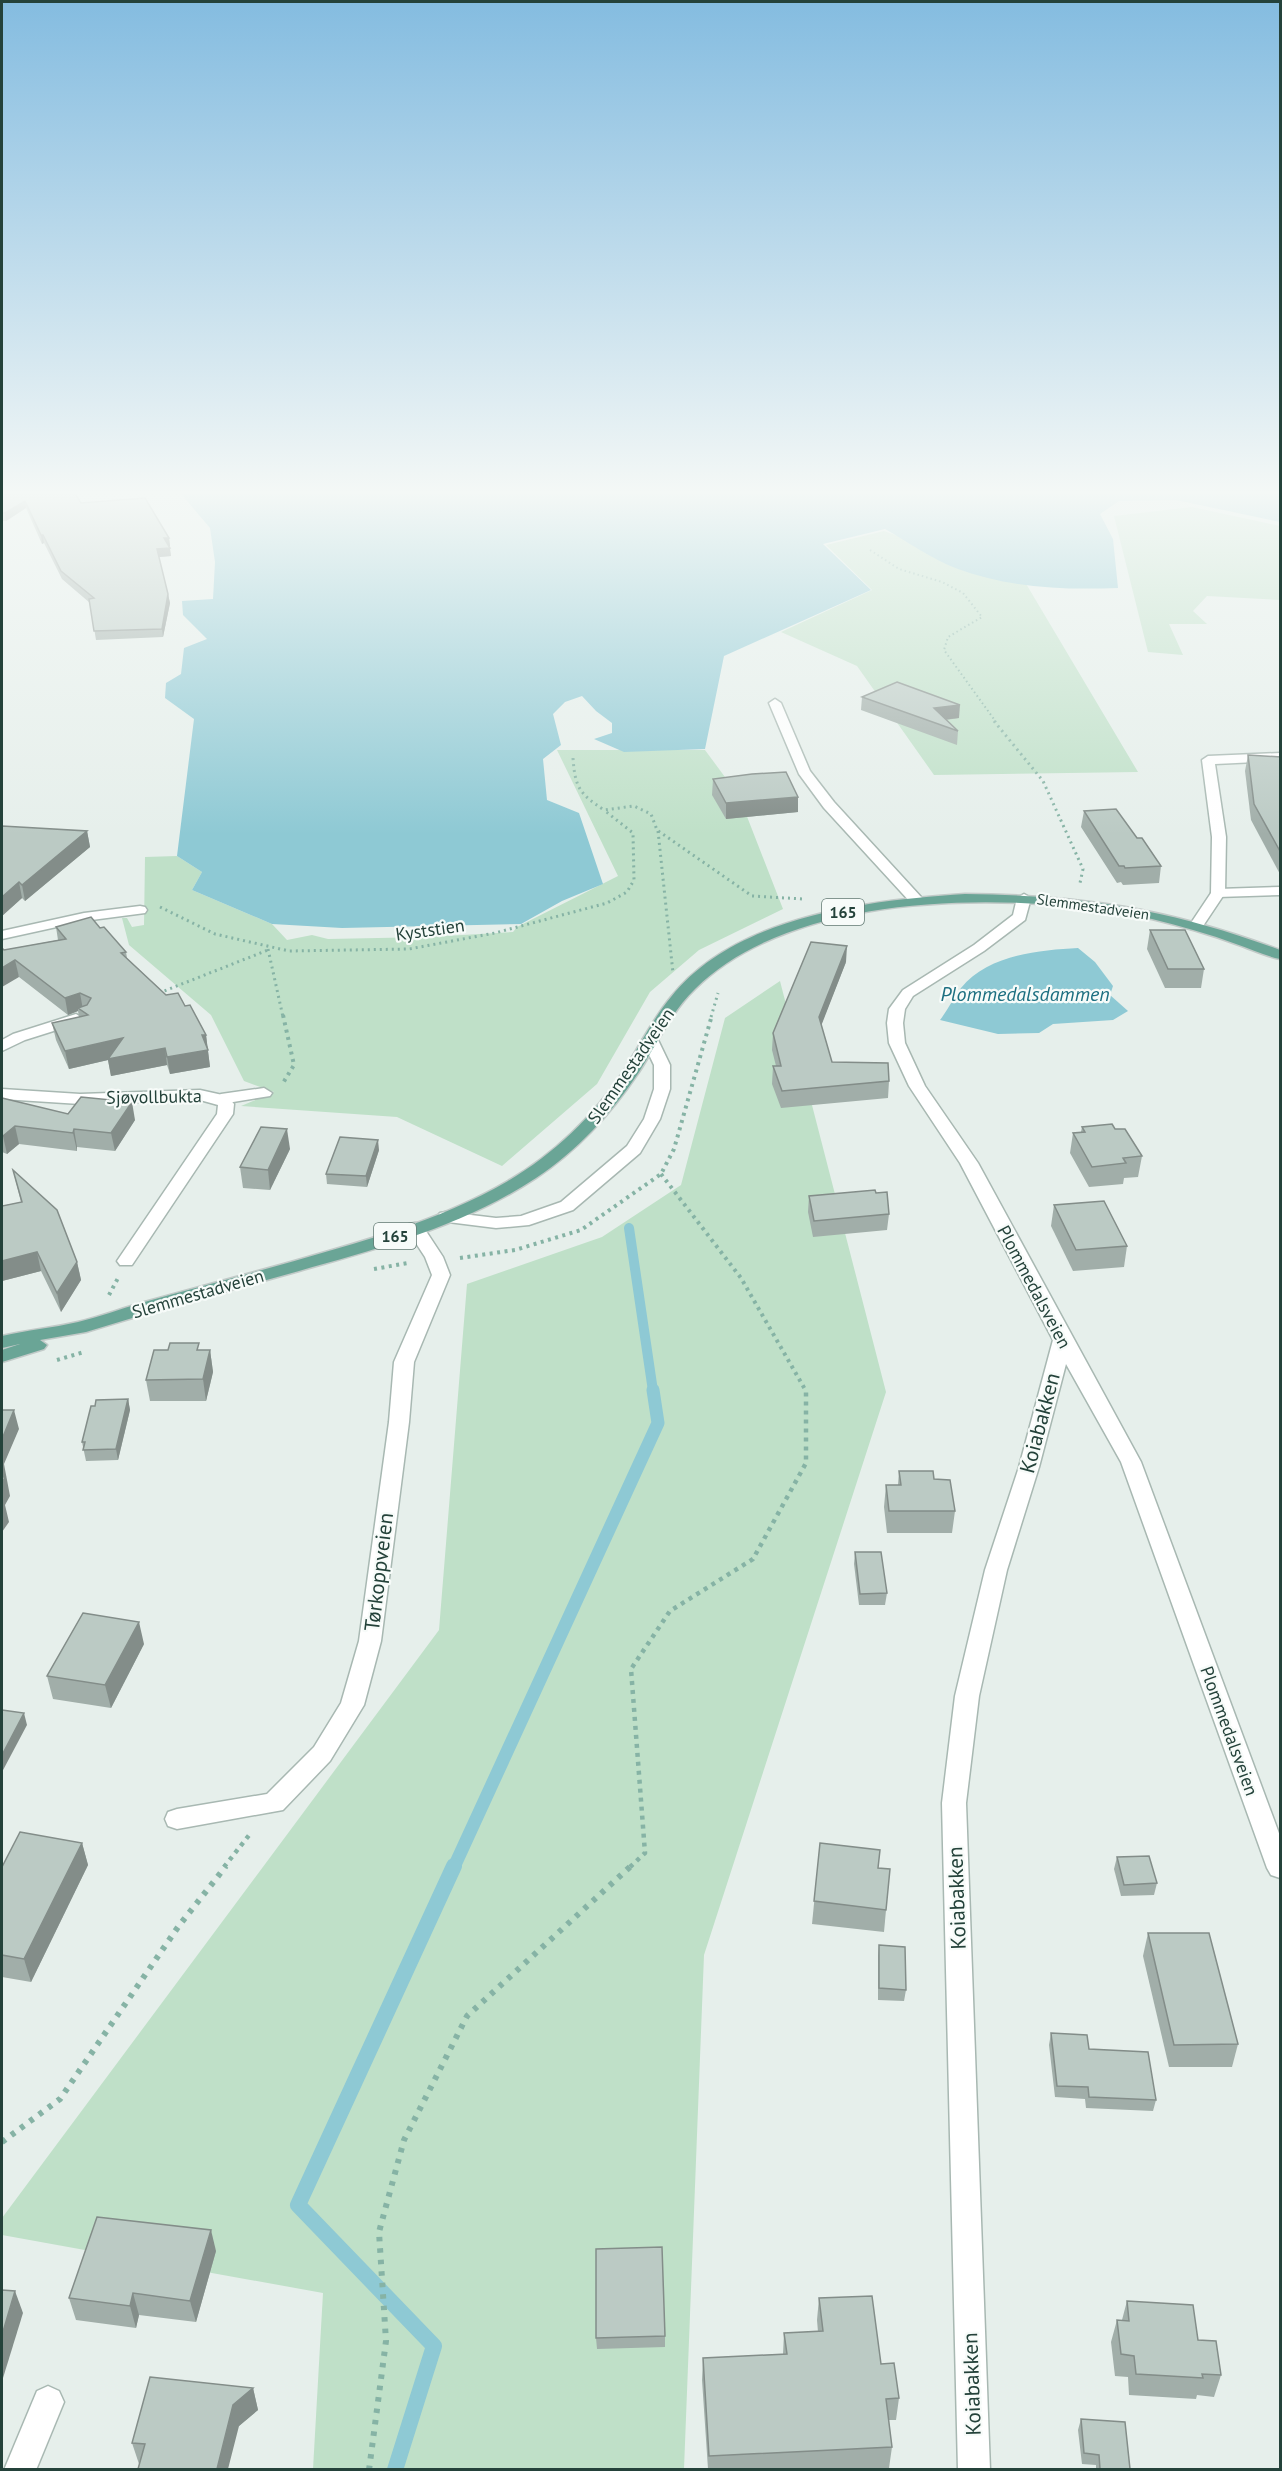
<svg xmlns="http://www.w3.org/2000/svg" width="1282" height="2471" font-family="'PT Sans',sans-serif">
	<rect width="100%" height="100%" fill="#e6efeb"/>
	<g fill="#bfe0c8">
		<path d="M1192 507 1280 526V600L1207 596 1193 611 1207 624H1169L1183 655 1148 652 1114 516Z"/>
		<path d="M884 531 1014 577H1022L1138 772 934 775 857 666 781 632 872 590 826 545Z"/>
		<path d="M557 750H705L739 796 783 909 699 950 650 992 597 1084 502 1166 397 1117 241 1106 274 1092 244 1081 211 1015 129 945 122 918H127L132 927 144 925 145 857 177 856 202 872 192 890 272 924 287 940 312 935 328 939 428 937 513 932 517 927 618 876Z"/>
		<path d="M780 981 886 1392 704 1955 684 2469H313L323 2293 2 2235V2218L439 1630 467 1284 602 1237 681 1185 725 1018Z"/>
	</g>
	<g fill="#8ec9d4">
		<path d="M177 489H1280V522L1176 500 1119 501 1100 514 1113 539 1118 588C1063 590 1010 588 958 569 933 560 908 542 885 529L823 544 871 590 724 656 705 749 624 752 594 739 612 733V723L596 711 582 696 565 702 553 714 561 745 543 759 547 800 579 813 603 884 562 901 521 924 342 928 272 924 192 890 202 872 177 856 194 719 165 698 166 683 181 674 184 648 207 639 183 615 182 601 213 599 215 562 210 528Z"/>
		<path d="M1078 948 1095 962 1113 986 1110 995 1128 1011 1113 1020 1053 1024 1039 1033 998 1034 940 1020C948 1010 953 998 961 988 988 955 1039 950 1078 948Z"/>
	</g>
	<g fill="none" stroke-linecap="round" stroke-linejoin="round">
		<path stroke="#8ec9d4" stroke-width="10" d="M629 1228 653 1391"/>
		<path stroke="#8ec9d4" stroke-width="13" d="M454 1867 658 1423 653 1390"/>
		<path stroke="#8ec9d4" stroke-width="16" d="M395 2470 434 2346 298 2205 454 1866"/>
		<g stroke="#a8b8b2" stroke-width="3">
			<g id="lane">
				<path d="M1280 887V895L1218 897 1211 893 1218 889Z"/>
				<path d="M650 1035 658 1040 670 1065V1089L660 1119 640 1153 573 1210 529 1225 496 1228 440 1221 437 1217 440 1213 446 1212 496 1218 521 1216 561 1202 627 1146 644 1119 654 1089V1065L642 1040Z"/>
				<path d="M264 1088 272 1093 270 1096 221 1104 213 1099 221 1094Z"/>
			</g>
		</g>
		<g stroke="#a8b8b2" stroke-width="3">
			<g id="street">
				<path d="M775 699 781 703 810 771 834 802 922 898 924 901 922 904H912L824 808 799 774 769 703Z"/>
				<path d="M1280 753V761L1215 764 1226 837 1225 893 1201 929H1191L1189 926 1211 893 1212 837 1202 760 1208 756Z"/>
				<path d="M1024 894 1031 898 1025 920 984 951 913 996 905 1009 903 1023 905 1043 925 1086 978 1163 1141 1462 1280 1836V1878L1271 1875 1267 1868 1121 1462 1066 1364 1039 1467 1007 1570 979 1696 966 1803 990 2470H958L942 1803 955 1696 985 1570 1019 1467 1053 1340 960 1163 909 1086 889 1043 887 1023 889 1009 903 990 974 945 1013 915 1017 898Z"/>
				<path d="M140 906 145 907 147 910 145 913 84 921 2 939V931L84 913Z"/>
				<path d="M76 1014 84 1019 82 1022 25 1040 2 1051V1040L13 1034Z"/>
				<path d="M2 1089 80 1094 200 1090 227 1096 234 1104 233 1114 132 1265H120L117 1261 217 1114 218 1105 200 1100 80 1104 2 1099Z"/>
				<path d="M415 1223 421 1224 424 1228 443 1257 450 1275 414 1362 409 1422 381 1641 364 1705 330 1761 283 1810 177 1829 168 1826 165 1819 168 1812 177 1809 267 1794 314 1747 341 1703 359 1641 389 1422 394 1362 432 1275 425 1257 406 1228 409 1224Z"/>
				<path d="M48 2386 59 2391 64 2402 36 2470H4L37 2391Z"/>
			</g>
		</g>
		<g stroke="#c2cac8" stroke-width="3">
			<path id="primary" d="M965 894C1082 895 1170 909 1280 950V959C1265 956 1251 949 1236 944 1209 934 1181 926 1152 919 1022 891 796 888 695 989 671 1012 657 1044 639 1072 611 1114 578 1150 536 1178 465 1225 381 1248 299 1271 228 1291 156 1310 86 1332L40 1340 47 1345 44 1349 2 1362V1350L20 1344 2 1348V1336C27 1330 52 1328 78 1322 99 1317 120 1309 141 1303 187 1290 234 1278 280 1265 357 1243 438 1222 508 1181 554 1154 593 1116 623 1072 639 1047 652 1020 671 997 735 916 869 900 965 894Z"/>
		</g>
		<path stroke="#86b3a5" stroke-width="2" stroke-dasharray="1.5 3" stroke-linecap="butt" d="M870 550 899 569 942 582 963 593 982 617 948 637 944 650 996 722"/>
		<g stroke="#86b3a5" stroke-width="3" stroke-dasharray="2 4" stroke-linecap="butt">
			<path d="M994 721 1043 781 1083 869 1080 883"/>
			<path d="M573 758C575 788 580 794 604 810L634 806 651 814 657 830 752 896 803 899"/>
			<path d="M658 831 673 973"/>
			<path d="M160 907 215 934 289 951 409 949 495 933 607 903 627 892 634 880 633 833 604 810"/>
			<path d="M268 949 283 1017"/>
			<path d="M159 993 268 950"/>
			<path d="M711 1017 718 993"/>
		</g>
		<g stroke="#86b3a5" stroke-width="4" stroke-dasharray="3 4.5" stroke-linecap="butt">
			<path d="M283 1015 294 1065 283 1083"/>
			<path d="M661 1174 741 1278 806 1391"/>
			<path d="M460 1258 515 1250 581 1230 661 1174 674 1149 712 1015"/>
			<path d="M374 1269 408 1263"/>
			<path d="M109 1295 118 1278"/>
			<path d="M57 1360 84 1352"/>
		</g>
		<g stroke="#86b3a5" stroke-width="4.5" stroke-dasharray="4 5" stroke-linecap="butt">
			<path d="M224 1867 250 1834"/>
			<path d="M630 1867 645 1853 631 1669 670 1611 753 1559 806 1463V1390"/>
		</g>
		<g stroke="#86b3a5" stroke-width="6" stroke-dasharray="4.5 7" stroke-linecap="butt">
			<path d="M2 2142 60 2099 178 1927 226 1866"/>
			<path d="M369 2470 386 2341 379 2232 404 2140 467 2016 631 1866"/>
		</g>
		<use href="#lane" fill="#fff" fill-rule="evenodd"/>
		<use href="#street" fill="#fff" fill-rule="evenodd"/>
		<use href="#primary" fill="#6aa596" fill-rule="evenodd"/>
	</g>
	<g fill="#a1aea9">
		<path d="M2 489 81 503 169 538 170 546H169L171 556 159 557 170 603 163 637 96 640 90 603 62 579 44 543 42 544 26 508 6 521H2Z"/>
		<path d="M862 697 959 718 946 720 958 731 957 745 861 710Z"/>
		<path d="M1248 755 1281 757V876L1251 820 1245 771Z"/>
		<path d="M713 779 798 812 726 819 712 795Z"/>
		<path d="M1084 811 1161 866 1159 883 1123 885 1121 882 1117 883 1081 827Z"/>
		<path d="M2 826 87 831 90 847 25 901 22 898 2 916Z"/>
		<path d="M56 927 100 928 126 952 127 958 166 995 185 1006 206 1035 210 1067 170 1074 167 1065 111 1076 108 1060 69 1069 56 1040 52 1023 79 1017 78 1011 68 1015 19 977 4 950 58 940Z"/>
		<path d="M1150 930 1204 969 1201 988H1165L1147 949Z"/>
		<path d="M846 962 821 1025 832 1062 889 1081 888 1098 781 1108 772 1084 773 1066H776L772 1050 773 1033Z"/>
		<path d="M2 1098 68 1114 135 1120 115 1151 77 1147V1151L19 1144 7 1154 2 1152Z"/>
		<path d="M1082 1127 1115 1129 1142 1156 1138 1177 1124 1178 1123 1184 1089 1187 1070 1153 1073 1133 1081 1132Z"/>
		<path d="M290 1149 270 1190 243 1188 240 1167Z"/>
		<path d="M379 1150 367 1187 327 1184 326 1174Z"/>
		<path d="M13 1170 77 1262 81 1280 61 1312 41 1271 2 1281V1206L21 1202Z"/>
		<path d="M809 1196 889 1214 887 1230 813 1237 808 1212Z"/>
		<path d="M1054 1205 1127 1246 1124 1267 1073 1271 1051 1226Z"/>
		<path d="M200 1350H210L213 1372 206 1401H150L146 1380Z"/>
		<path d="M128 1399 130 1410 118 1460 86 1461 82 1442 95 1406Z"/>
		<path d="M899 1471 934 1479 955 1511 952 1533H887L884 1507 886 1485H898Z"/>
		<path d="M855 1552 887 1593 885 1605H859L854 1564Z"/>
		<path d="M144 1644 111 1708 53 1699 47 1676Z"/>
		<path d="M82 1843 88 1865 31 1982 2 1977V1867Z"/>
		<path d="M820 1843 878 1868 886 1910 884 1932 812 1924Z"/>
		<path d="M1117 1857 1157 1883 1154 1895 1121 1896 1114 1869Z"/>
		<path d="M1148 1933 1238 2044 1232 2067H1169L1143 1956Z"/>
		<path d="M879 1945 906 1990 904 2001 878 2000V1956Z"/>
		<path d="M1051 2033 1089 2049 1156 2100 1153 2111 1086 2108 1085 2099 1055 2097 1049 2045Z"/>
		<path d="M216 2251 196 2322 139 2315 136 2328 76 2320 69 2298Z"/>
		<path d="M819 2298 881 2364 899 2398 896 2420H888L892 2447 889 2468 858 2469H708L702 2380 703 2358 783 2354 784 2333 818 2332 817 2320Z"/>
		<path d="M1127 2301 1198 2340 1221 2375 1214 2397 1197 2395 1196 2399 1129 2395 1128 2377 1115 2376 1111 2342 1117 2320H1122Z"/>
		<path d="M665 2336V2347L597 2349 596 2338Z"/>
		<path d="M253 2388 258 2410 239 2426 139 2464 132 2443Z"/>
		<path d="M1081 2419 1130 2469H1096V2465L1082 2464 1078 2430Z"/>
	</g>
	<g fill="#838d89">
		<path d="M25 501 26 508 6 521 5 513Z"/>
		<path d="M41 535H43L44 543 42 544Z"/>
		<path d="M164 538H169L170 546 165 547Z"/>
		<path d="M170 548 171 556 159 557 157 549Z"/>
		<path d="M168 594 170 603 163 637 162 629Z"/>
		<path d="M960 705 959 718 933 721 934 708Z"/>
		<path d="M798 797V812L726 819V803Z"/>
		<path d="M87 831 90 847 25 901 22 885Z"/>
		<path d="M19 882 22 898 2 916V897Z"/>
		<path d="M847 946 846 962 818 1034 819 1017Z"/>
		<path d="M15 960 19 977 2 987V968Z"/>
		<path d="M80 993 83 1010 78 1008V1011L68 1015 65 998Z"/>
		<path d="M202 1035H206L210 1067 170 1074 167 1057Z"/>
		<path d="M123 1038 165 1048 167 1065 111 1076 108 1060 69 1069 65 1051Z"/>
		<path d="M132 1102 135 1120 115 1151 111 1133Z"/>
		<path d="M15 1126 19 1144 7 1154 3 1136Z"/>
		<path d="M74 1129 77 1147V1151L73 1133Z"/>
		<path d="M287 1129 290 1149 270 1190 268 1170Z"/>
		<path d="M378 1140 379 1150 367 1187 366 1176Z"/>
		<path d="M37 1252 41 1271 2 1281V1261Z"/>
		<path d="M77 1262 81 1280 61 1312 57 1293Z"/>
		<path d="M210 1350 213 1372 206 1401 203 1379Z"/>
		<path d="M128 1399 130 1410 118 1460 116 1449Z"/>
		<path d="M14 1410 19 1429 4 1464 10 1496 5 1505 9 1522 2 1532V1439Z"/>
		<path d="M139 1622 144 1644 111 1708 105 1685Z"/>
		<path d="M24 1713 27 1725 2 1772V1755Z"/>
		<path d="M82 1843 88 1865 31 1982 24 1959Z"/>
		<path d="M211 2230 216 2251 196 2322 190 2301Z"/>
		<path d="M15 2291 23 2313 3 2378 2 2375V2335Z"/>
		<path d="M133 2293 139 2315 136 2328 130 2306Z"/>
		<path d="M253 2388 258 2410 239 2426 228 2469H217L233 2405Z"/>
	</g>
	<g fill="#bbcac4" stroke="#838d89" stroke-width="1.5">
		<path d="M2 489H72L81 503 145 498 169 538H164L170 548 157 549 168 594 162 629 94 631 89 599 94 598 61 571 43 535H41L25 501 5 513H2Z"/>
		<path d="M897 682 960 705 934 708 958 731 862 697Z"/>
		<path d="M1248 755 1281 757V853L1254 804Z"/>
		<path d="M786 772 798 797 726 803 713 779 752 774Z"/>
		<path d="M1116 809 1137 838H1142L1161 866 1125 868 1124 866H1119L1084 811Z"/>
		<path d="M2 826 87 831 22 885 19 882 2 897Z"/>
		<path d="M91 917 100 928 104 927 126 952 121 953 166 995 178 993 185 1006 190 1005 206 1035H202L208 1050 167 1057 165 1048 108 1059 123 1038 65 1051 52 1023 88 1015 78 1008 87 1005 91 998 80 993 65 998 15 960 2 968V948L4 950 66 939 56 927Z"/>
		<path d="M1150 930H1185L1204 969H1168Z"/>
		<path d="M811 942 847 946 819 1017 832 1062 888 1063 889 1081 782 1091 773 1066H781L773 1033Z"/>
		<path d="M81 1097 132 1102 111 1133 74 1129 73 1133 15 1126 3 1136 2 1135V1098L68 1114Z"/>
		<path d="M1112 1124 1115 1129H1125L1142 1156 1123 1158 1126 1163 1092 1167 1073 1133 1085 1132 1082 1127Z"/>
		<path d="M261 1127 287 1129 268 1170 240 1167Z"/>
		<path d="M340 1137 378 1140 366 1176 326 1174Z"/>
		<path d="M13 1170 57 1210 77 1262 57 1293 37 1252 2 1261V1206L22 1202Z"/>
		<path d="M875 1190 876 1193 887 1192 889 1214 814 1221 809 1196Z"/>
		<path d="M1104 1201 1127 1246 1076 1250 1054 1205Z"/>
		<path d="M170 1343H199L197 1350H210L203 1379 146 1380 154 1350H168Z"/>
		<path d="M128 1399 116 1449 83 1450 85 1442H82L91 1406H95L96 1400Z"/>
		<path d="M2 1410H14L2 1439Z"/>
		<path d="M899 1471H933L934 1479 950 1480 955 1511H889L886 1485H901Z"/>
		<path d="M2 1477H5L2 1483Z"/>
		<path d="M855 1552H881L887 1593 860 1594Z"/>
		<path d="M83 1613 139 1622 105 1685 47 1676Z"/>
		<path d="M2 1710 24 1713 2 1755Z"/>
		<path d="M20 1832 82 1843 24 1959 2 1955V1867Z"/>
		<path d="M820 1843 880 1850 878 1868 890 1869 886 1910 814 1901Z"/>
		<path d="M1149 1856 1157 1883 1124 1885 1117 1857Z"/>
		<path d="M1148 1933H1209L1238 2044 1174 2045Z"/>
		<path d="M879 1945 905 1947 906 1990 879 1988Z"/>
		<path d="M1051 2033 1087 2035 1089 2049 1148 2052 1156 2100 1089 2097 1088 2087 1057 2086Z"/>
		<path d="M97 2217 211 2230 190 2301 133 2293 130 2306 69 2298Z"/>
		<path d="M662 2247 665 2336 596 2338V2249Z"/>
		<path d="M2 2290 15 2291 2 2335Z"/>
		<path d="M872 2296 881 2364 894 2363 899 2398 886 2399 892 2447 709 2456 703 2358 787 2354 784 2333 823 2331 819 2298Z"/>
		<path d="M1127 2301 1193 2305 1198 2340 1216 2341 1221 2375 1202 2374 1203 2378 1136 2374 1134 2356 1121 2354 1117 2320 1129 2321Z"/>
		<path d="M150 2377 253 2388 233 2405 217 2469H138L145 2444 132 2443Z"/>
		<path d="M1081 2419 1125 2422 1130 2469H1100L1099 2455 1084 2453Z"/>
	</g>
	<linearGradient id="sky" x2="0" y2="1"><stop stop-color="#84bce0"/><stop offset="0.59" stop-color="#f4f8f6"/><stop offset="1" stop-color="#f4f8f6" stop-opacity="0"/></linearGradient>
	<rect width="1282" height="835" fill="url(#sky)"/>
	<g text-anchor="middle" stroke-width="4.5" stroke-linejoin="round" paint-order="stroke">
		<g font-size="15" fill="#24423a" stroke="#f7fbf9">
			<text transform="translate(1093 907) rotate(8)" y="5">Slemmestadveien</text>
		</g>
		<g fill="#f7fbf9" stroke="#637a73" stroke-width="1.5">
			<rect x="822" y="899" width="42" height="26" rx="4.5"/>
			<rect x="374" y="1223" width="42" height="26" rx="4.5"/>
		</g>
		<g font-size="16" font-weight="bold" fill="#24423a">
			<text x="843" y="918">165</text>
			<text x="395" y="1242">165</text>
		</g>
		<g font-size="18" fill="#24423a" stroke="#f7fbf9">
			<text transform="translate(430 930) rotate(-8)" y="6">Kyststien</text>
			<text transform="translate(631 1066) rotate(-55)" y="6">Slemmestadveien</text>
			<text transform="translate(154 1097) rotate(-1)" y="6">Sjøvollbukta</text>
			<text transform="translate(1034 1287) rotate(62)" y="6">Plommedalsveien</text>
			<text transform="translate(198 1294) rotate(-16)" y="6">Slemmestadveien</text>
			<text transform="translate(1229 1731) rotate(70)" y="6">Plommedalsveien</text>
		</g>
		<g font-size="20" font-style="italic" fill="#1c6f80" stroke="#f7fbf9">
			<text x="1025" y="1001">Plommedalsdammen</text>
		</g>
		<g font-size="21" fill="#24423a" stroke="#f7fbf9">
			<text transform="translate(1040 1423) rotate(-75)" y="7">Koiabakken</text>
			<text transform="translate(379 1572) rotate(-83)" y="7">Tørkoppveien</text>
			<text transform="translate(957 1898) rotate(-92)" y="7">Koiabakken</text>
			<text transform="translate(972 2384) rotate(-92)" y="7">Koiabakken</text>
		</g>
	</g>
	<rect width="1282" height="2471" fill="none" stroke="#24423a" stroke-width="6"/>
</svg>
